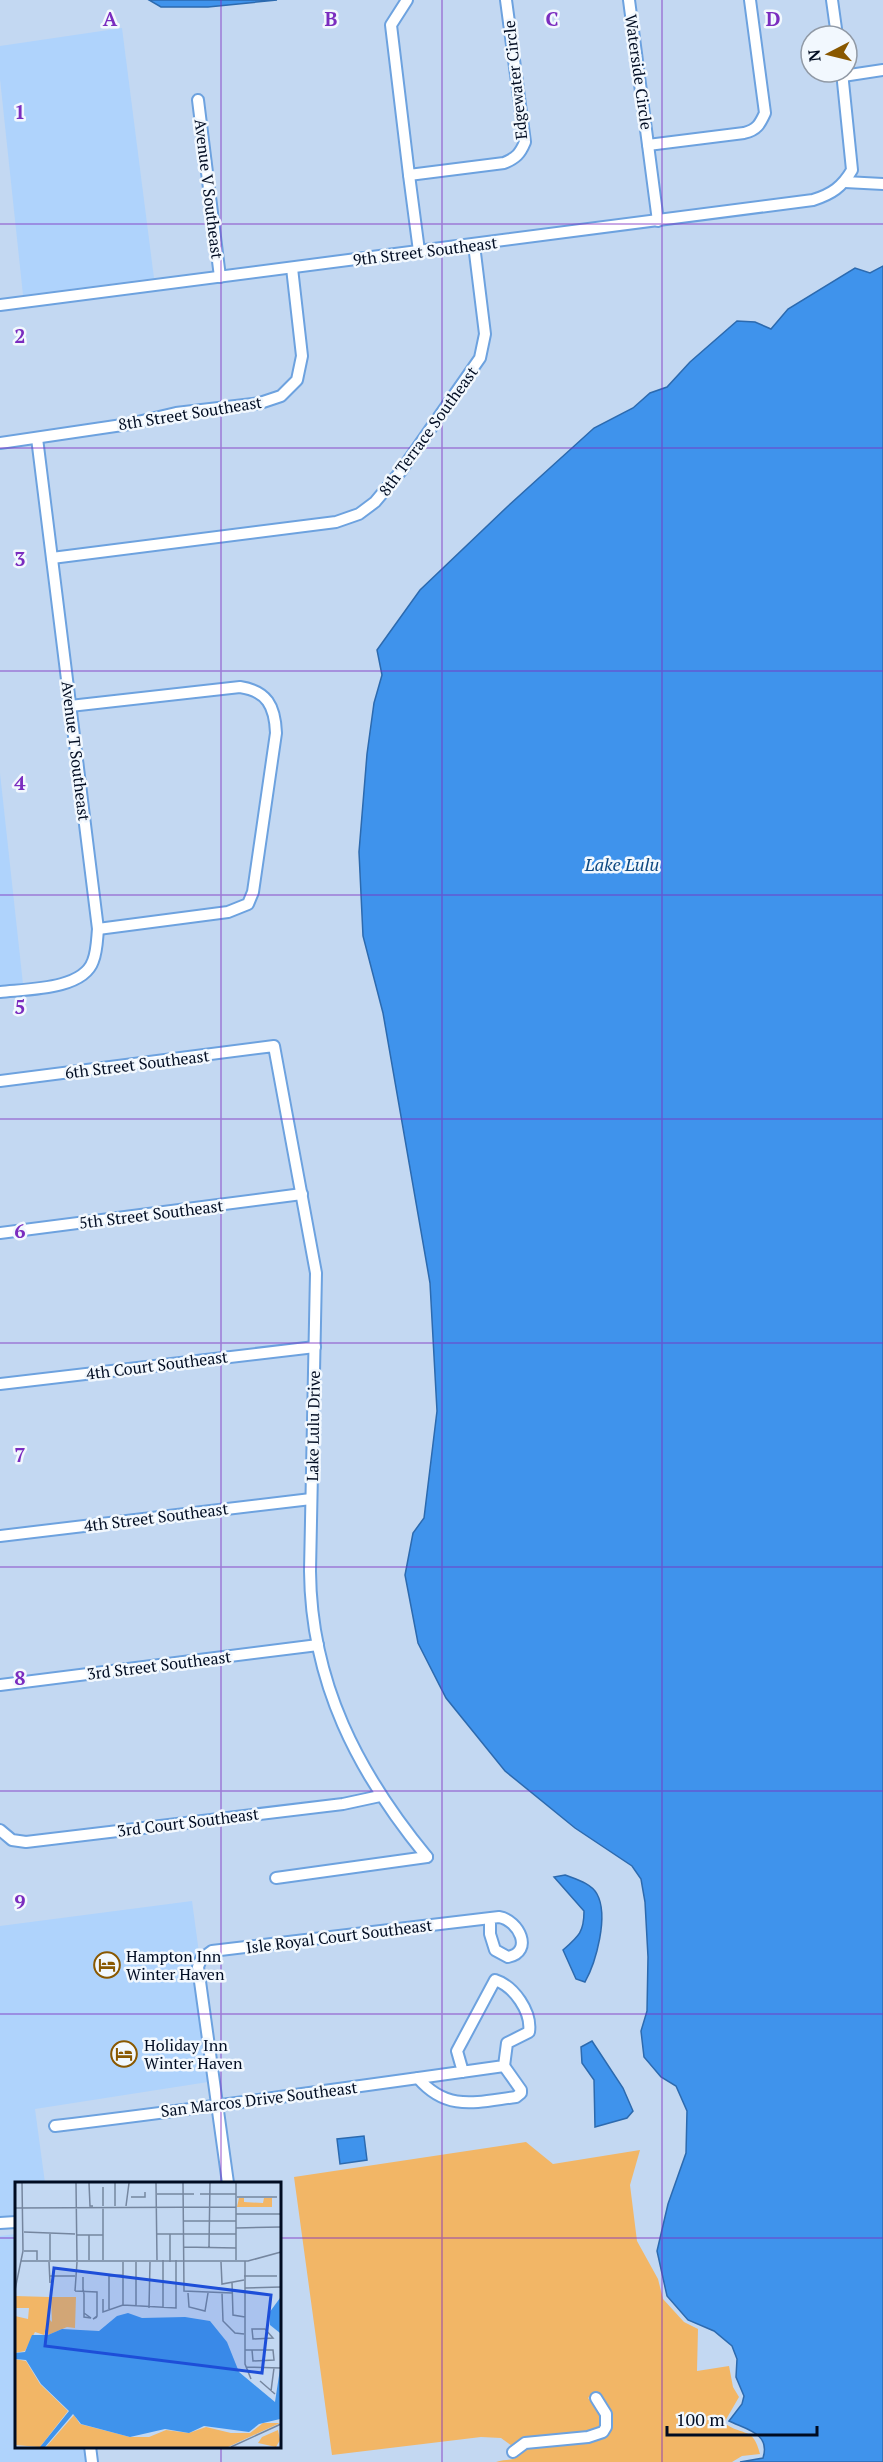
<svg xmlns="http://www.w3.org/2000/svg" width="883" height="2462" font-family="'PT Serif',serif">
	<rect width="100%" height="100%" fill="#c3d8f2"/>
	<g fill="#afd3fc">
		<path d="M122 28 154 278 23 295 0 79V46Z"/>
		<path d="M0 773 23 984 0 987Z"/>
		<path d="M192 1901 199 1953 192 1968 208 2082 35 2109 45 2183H16V2217H0V1926Z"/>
		<path d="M16 2234V2446H85L87 2462H0V2236Z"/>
	</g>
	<path fill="#f2b666" d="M526 2142 553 2164 640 2150 630 2185 637 2241 658 2279 663 2299 684 2322 698 2329 697 2371 729 2366 733 2387 739 2397 724 2423C744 2437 753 2426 760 2454L742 2456 732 2462H496C502 2460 509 2460 513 2459 518 2458 521 2451 527 2449 548 2440 608 2454 612 2424 614 2410 606 2400 596 2391L588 2398C596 2406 602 2414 600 2426L594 2430 512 2446 501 2438 481 2437 332 2455 294 2177Z"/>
	<g fill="#3f93ec" stroke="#2c6aaf" stroke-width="1.5">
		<path d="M149 0H277L208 7H161Z"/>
		<path d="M883 266V2462H740L763 2458C771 2433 745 2429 729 2421L742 2404 744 2396 736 2377 737 2359 732 2346 714 2331 688 2320 667 2296 657 2251 668 2204 686 2153 687 2111 676 2086 661 2077 644 2057 641 2031 647 2011 648 1957 645 1902 641 1879 632 1866 575 1828 505 1771 446 1698 418 1643 405 1575 413 1533 424 1518 437 1411 430 1283 383 1013 363 936 359 852 367 754 374 703 382 675 377 650 420 590 507 507 594 428 633 408 650 393 667 387 690 362 737 321 755 322 771 329 788 309 855 268 870 273Z"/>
		<path d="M565 1875C575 1879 591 1883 597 1894 609 1916 596 1962 585 1982L576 1979 563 1950C579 1936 584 1932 584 1911L554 1877Z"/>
		<path d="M592 2041 623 2088 633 2111 627 2118 595 2127 594 2080 582 2063 581 2047Z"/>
		<path d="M364 2136 367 2160 340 2164 337 2139Z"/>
	</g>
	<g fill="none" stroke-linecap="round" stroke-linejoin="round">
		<g stroke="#6da2df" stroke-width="14">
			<g id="minor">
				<path d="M407 0 391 25 409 175 504 163C516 158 520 154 525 142L506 0"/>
				<path d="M629 0 658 221"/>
				<path d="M832 0 837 36"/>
				<path d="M843 76 883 70"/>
				<path d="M198 100 220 277"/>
				<path d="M648 145 744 133C757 130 760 124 765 113L750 0"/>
				<path d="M409 175 419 251"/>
				<path d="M845 182 883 184"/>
				<path d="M0 305 813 200C832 194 842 187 852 170L842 72"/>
				<path d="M0 443 129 424 176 413 260 403 281 396 297 380 302 356 292 268"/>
				<path d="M52 558 336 522 359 514 375 502 401 471 480 358 485 334 474 245"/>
				<path d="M70 706 240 687C267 691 275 706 276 733L253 892 248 904 228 912 98 929"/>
				<path d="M0 992C26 989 83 990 93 961 97 951 97 939 98 929L37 438"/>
				<path d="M0 1081 274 1046 316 1273 310 1571C311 1683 358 1773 427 1857"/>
				<path d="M0 1233 302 1194"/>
				<path d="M0 1384 315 1347"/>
				<path d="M0 1536 311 1499"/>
				<path d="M0 1685 318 1645"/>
				<path d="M0 1830 12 1840 26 1842 343 1804 380 1796"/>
				<path d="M276 1878 427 1857"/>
				<path d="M418 2078C447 2112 476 2102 516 2097L521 2093V2090L504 2066"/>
				<path d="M55 2126C205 2108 355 2087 504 2066L507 2043 529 2032C532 2012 514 1986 495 1980L457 2051 463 2072"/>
				<path d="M228 2183 198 1967 201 1959 212 1951 499 1917C519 1920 534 1952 508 1957L495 1950 490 1934V1918"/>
				<path d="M0 2223 16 2222"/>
				<path d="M90 2446 92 2462"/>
				<path d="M513 2452 525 2443 588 2437 603 2432 606 2427V2414L596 2398"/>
			</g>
		</g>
		<use href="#minor" stroke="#fff" stroke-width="10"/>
	</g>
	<path fill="none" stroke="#7b2cbf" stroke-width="1.5" stroke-opacity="0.55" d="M221 0V2183M442 0V2462M662 0V2462M0 224H883M0 448H883M0 671H883M0 895H883M0 1119H883M0 1343H883M0 1567H883M0 1791H883M0 2014H883M0 2238H16M279 2238H883M221 2446V2462"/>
	<defs>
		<g id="hotel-ring" transform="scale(1.35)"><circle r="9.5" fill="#f2f8fe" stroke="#895800" stroke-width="1.5"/><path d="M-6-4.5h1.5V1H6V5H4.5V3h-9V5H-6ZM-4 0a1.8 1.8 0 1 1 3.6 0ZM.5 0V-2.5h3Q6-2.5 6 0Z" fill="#895800"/></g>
	</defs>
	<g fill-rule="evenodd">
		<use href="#hotel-ring" x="107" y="1965"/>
		<use href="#hotel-ring" x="124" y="2054"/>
	</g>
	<g text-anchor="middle" stroke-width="5" stroke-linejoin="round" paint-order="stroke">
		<g font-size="16" fill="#000c22" stroke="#f2f8fe">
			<text transform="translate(639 72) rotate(82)" y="6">Waterside Circle</text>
			<text transform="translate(515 80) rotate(-96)" y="6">Edgewater Circle</text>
			<text transform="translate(209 189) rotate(83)" y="6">Avenue V Southeast</text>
			<text transform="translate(425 251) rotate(-7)" y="6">9th Street Southeast</text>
			<text transform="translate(190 413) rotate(-9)" y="6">8th Street Southeast</text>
			<text transform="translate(428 431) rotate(-54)" y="6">8th Terrace Southeast</text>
			<text transform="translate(76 751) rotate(83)" y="6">Avenue T Southeast</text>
			<text transform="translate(137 1064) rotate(-7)" y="6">6th Street Southeast</text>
			<text transform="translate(151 1214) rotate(-7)" y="6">5th Street Southeast</text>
			<text transform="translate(157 1365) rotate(-7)" y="6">4th Court Southeast</text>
			<text transform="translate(313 1426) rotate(-89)" y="6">Lake Lulu Drive</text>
			<text transform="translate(156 1517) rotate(-7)" y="6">4th Street Southeast</text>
			<text transform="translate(159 1665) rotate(-7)" y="6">3rd Street Southeast</text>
			<text transform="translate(188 1822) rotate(-7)" y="6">3rd Court Southeast</text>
			<text transform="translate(339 1936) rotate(-7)" y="6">Isle Royal Court Southeast</text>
			<text transform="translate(259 2099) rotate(-7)" y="6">San Marcos Drive Southeast</text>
		</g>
		<g font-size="16" fill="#000c22" stroke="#f2f8fe" text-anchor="start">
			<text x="126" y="1962">Hampton Inn<tspan x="126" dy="18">Winter Haven</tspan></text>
			<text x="144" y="2051">Holiday Inn<tspan x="144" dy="18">Winter Haven</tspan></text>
		</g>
		<g font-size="18" font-style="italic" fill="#0d4881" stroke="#f2f8fe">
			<text x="622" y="871">Lake Lulu</text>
		</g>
	</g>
	<g transform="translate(15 2182)">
		<rect width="266" height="266" fill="#c3d8f2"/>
		<path d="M224 16H229V20L248 21 249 16H257V25H222ZM0 114 34 115 35 138 37 140 36 115H61L60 146 52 145 33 153 31 147 29 153 20 150 10 169 0 171V134L13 137 14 126H0ZM0 177 11 179 25 202 53 229 25 265 0 263ZM59 233 65 242 115 255H134L151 248 174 251 191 245 216 251H235L248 241H265L213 265H31ZM263 248 265 258 261 265 243 261 247 255Z" fill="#f2b666"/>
		<path d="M265 116 266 151H265L255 143 254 131ZM113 131 127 136 170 135 195 139 212 160 224 190 260 220 265 187V237L244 242 234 250 189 244 174 251 150 247 115 255 66 242 58 232 30 265H25L54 229 26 202 11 178 0 177V171L10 170 17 153H30V147L33 153 47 147 84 149 102 134Z" fill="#3f93ec"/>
		<path fill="none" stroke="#75869f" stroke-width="1.5" d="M61 1 62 79M74 1 75 24H78M100 1V24M141 1 142 78M168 1 169 109 217 111M221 1V78M88 5V24M142 12H179M185 12H221M116 15H130V10M222 15H262M111 24 114 1M0 26 221 25M221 32H266M168 39H221M221 46 266 45M9 50 60 52M35 52V78M142 52H221M62 53H88M168 65 221 66M194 65 195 1M9 69H22V78M74 78V53M88 78V26M148 78V126M6 79H233L266 70M230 79V182L236 197M34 80 35 101M108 80V123M155 80V52M206 80 207 102 229 98M34 94H60M229 94H262M68 95V107L69 112V135L76 136 69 131M217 100 218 133 230 135M230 106 266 105M0 108 8 69 7 1M60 109 82 110V134L78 137 82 135M60 109 62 80M173 111 174 125 190 129 193 111M207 111 208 139 220 151 229 152M88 117V130L108 123 161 126V78M121 124V80M134 126 135 80M94 127V94L108 93M237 147H250L258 156 238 157ZM230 168H258L259 178 238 179 237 168M231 185 266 186M245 199 260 212M256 209 259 186M216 265 266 242"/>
		<path fill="#1d4ed8" fill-opacity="0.15" stroke="#1d4ed8" stroke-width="3" d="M39 86 256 113 247 191 30 164Z"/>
		<rect width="266" height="266" fill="none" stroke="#000c22" stroke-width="3"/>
	</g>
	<g font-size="20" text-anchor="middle" font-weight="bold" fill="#7b2cbf" stroke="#f2f8fe" stroke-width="5" stroke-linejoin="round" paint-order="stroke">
		<text x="110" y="26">A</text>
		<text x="331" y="26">B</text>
		<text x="552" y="26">C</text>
		<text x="773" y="26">D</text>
		<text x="20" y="119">1</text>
		<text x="20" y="343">2</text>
		<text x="20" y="566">3</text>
		<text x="20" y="790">4</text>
		<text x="20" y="1014">5</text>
		<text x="20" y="1238">6</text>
		<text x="20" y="1462">7</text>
		<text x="20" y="1685">8</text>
		<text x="20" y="1909">9</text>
	</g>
	<g transform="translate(829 54) rotate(263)"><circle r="28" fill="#f2f8fe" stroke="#919aa6" stroke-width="1.5"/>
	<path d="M0-4.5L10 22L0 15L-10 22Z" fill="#895800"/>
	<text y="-9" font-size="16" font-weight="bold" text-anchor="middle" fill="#000c22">N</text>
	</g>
	<path d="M667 2426v9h150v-9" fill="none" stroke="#000c22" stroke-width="3"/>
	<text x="676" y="2426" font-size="18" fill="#000c22" stroke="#f2f8fe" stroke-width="4.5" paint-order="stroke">100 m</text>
</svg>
